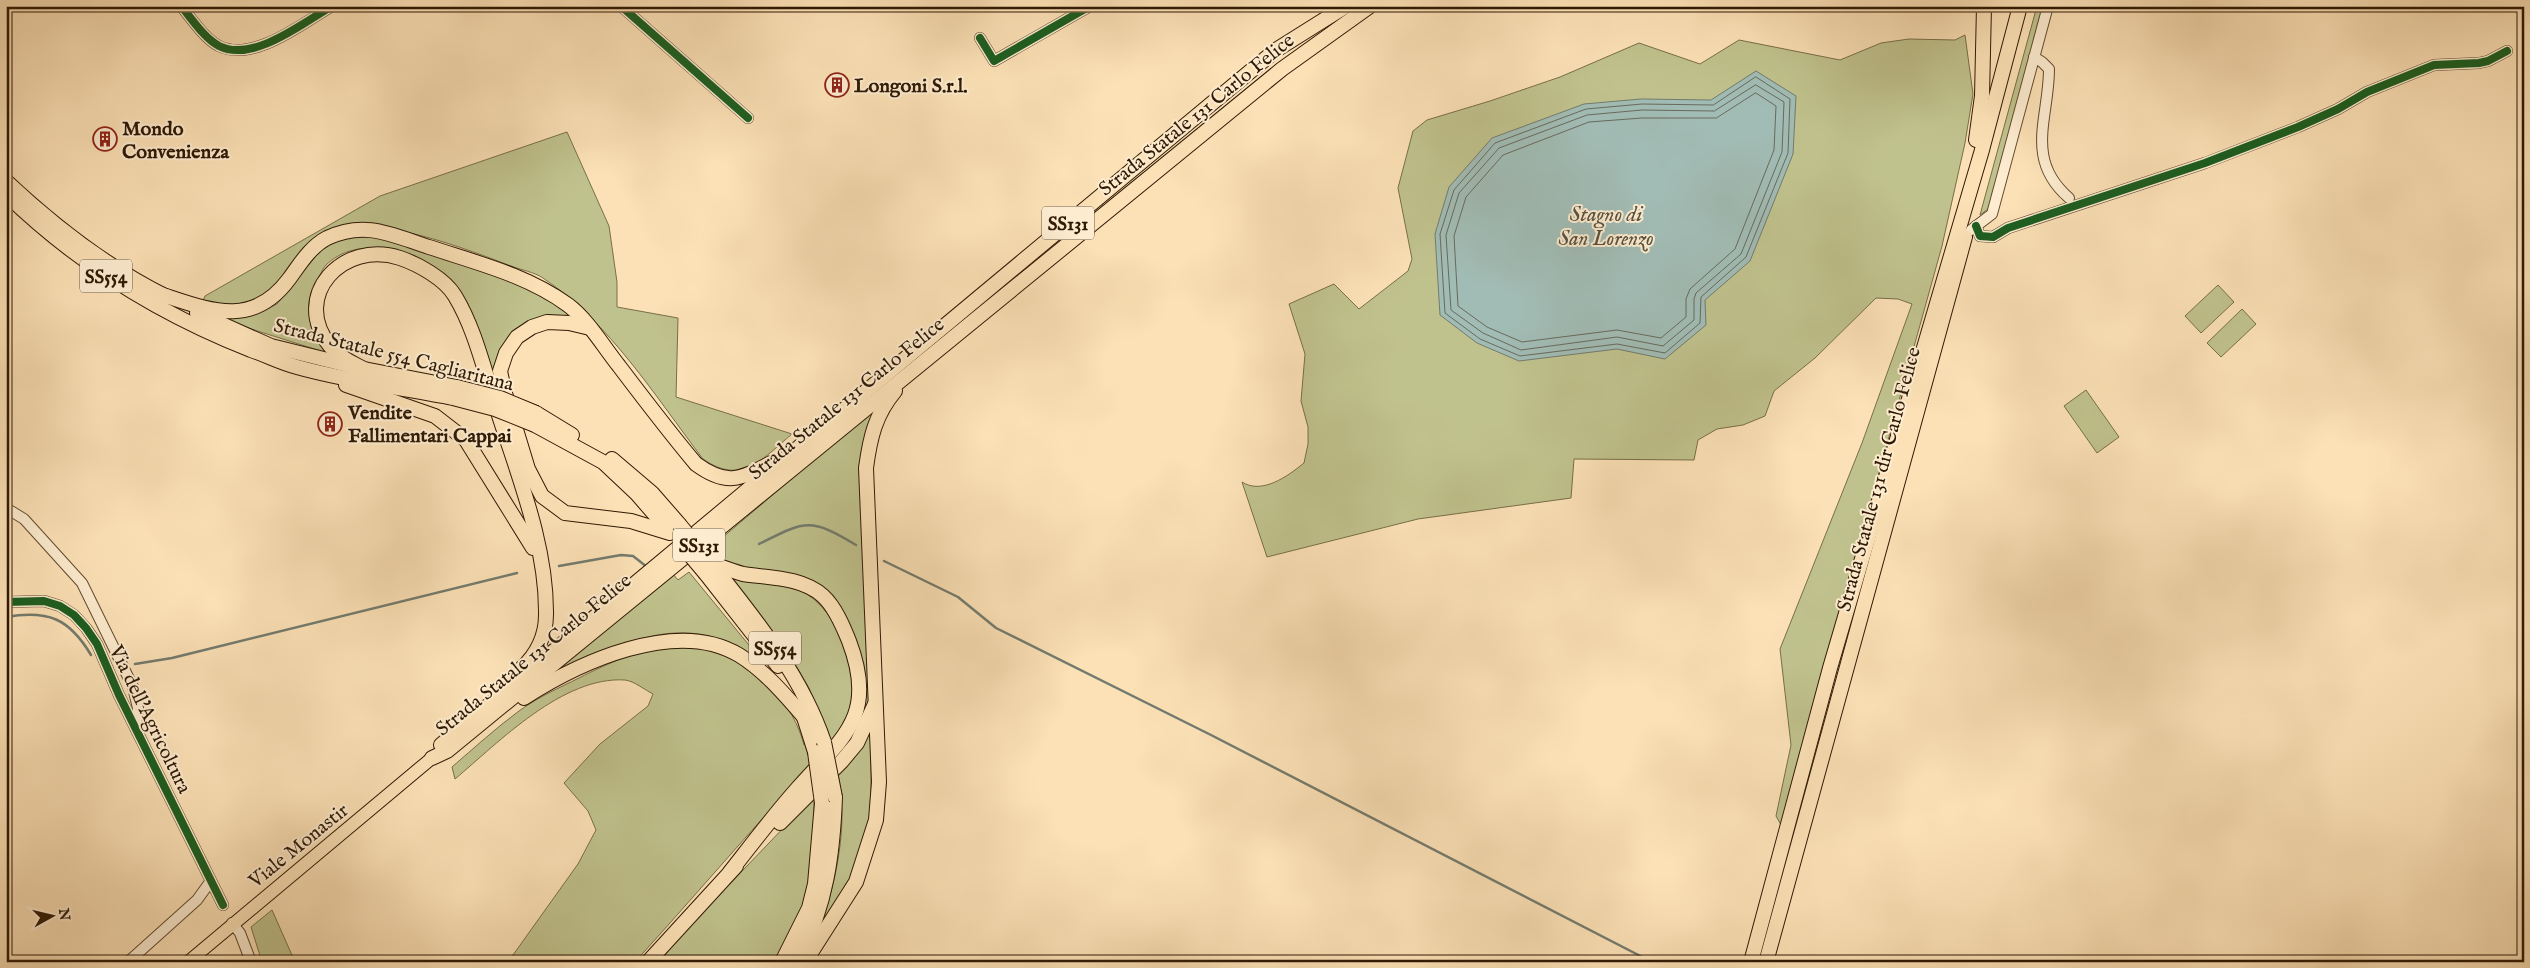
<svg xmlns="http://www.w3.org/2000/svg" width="2530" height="968" font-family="'IM FELL English',serif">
	<rect width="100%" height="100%" fill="#fce1b6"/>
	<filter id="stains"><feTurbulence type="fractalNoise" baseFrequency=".004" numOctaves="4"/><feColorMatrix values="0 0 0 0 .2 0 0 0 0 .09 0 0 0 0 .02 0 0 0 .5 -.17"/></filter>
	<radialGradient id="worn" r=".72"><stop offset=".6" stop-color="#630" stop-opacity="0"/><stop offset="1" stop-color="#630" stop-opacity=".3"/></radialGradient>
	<g fill="#c0c28d" stroke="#786e48">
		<path d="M2037 6H2045L1988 209 1980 215Z"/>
		<path d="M1965 35 1973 94 1965 143 1942 246 1781 825 1776 816 1791 745 1780 649 1862 443 1912 304 1898 299 1876 298 1815 358 1774 391 1765 416 1743 425 1717 429 1698 440 1694 460 1574 459 1571 498 1418 519 1267 557 1242 482C1262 495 1288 476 1304 463L1308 444V427L1301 401 1305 354 1289 304 1334 284 1359 309 1408 271 1412 259 1398 188 1413 131 1427 120 1490 101 1560 77 1639 43 1700 64 1739 40 1840 60 1881 43 1909 39 1955 40Z"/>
		<path d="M567 132 609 226 617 282V307L678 318 676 397 792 434C762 459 742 486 703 459 655 396 610 323 543 278 534 272 521 270 511 266 477 253 442 240 406 232 386 228 351 216 333 230 285 266 276 316 202 303L205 296 380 196Z"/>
		<path d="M357 234C387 236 414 247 442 256 490 272 532 283 573 315L570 319C547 314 538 316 518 329L499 391C486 362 473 333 460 305 456 297 453 283 446 278 417 251 357 233 325 266 321 271 319 280 316 287 305 312 311 332 327 353L226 321 227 317 261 312 277 304 323 247 338 239Z"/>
		<path d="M2218 285 2234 302 2201 333 2185 316Z"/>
		<path d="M2242 309 2256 324 2221 357 2207 343Z"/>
		<path d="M2086 390 2119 437 2097 453 2064 406Z"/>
		<path d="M876 407 867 427 864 445 870 701 848 747 839 752 861 720 864 698 823 589 731 566 715 558 709 549Z"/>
		<path d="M689 572 762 661V663C685 604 625 644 550 677L673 574 678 580Z"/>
		<path d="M726 577C747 580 770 581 790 586 837 600 863 672 852 716 845 740 799 778 781 798 732 852 684 908 635 962H508L578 864 596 830 588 811 564 783 600 744 648 706 653 694C645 690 634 681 625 680 563 676 499 742 455 779L452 767C474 748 496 728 519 711 538 697 559 688 579 678 640 647 697 626 756 674 779 693 796 715 804 745L825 728 809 688 790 655Z"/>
		<path d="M871 729V816L853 874 817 934C832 896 842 854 842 813 842 799 839 784 838 771Z"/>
		<path d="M814 796V848L807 897 775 962H655Z"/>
		<path d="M272 910 295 962H262L251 927Z"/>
	</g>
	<path fill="#a1bcb5" stroke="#737b6e" d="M1756 71 1796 96 1793 154 1750 261 1705 300 1706 325 1665 359 1617 349 1519 361 1477 343 1440 315 1435 234 1449 187 1492 138 1584 104 1641 99 1711 100Z"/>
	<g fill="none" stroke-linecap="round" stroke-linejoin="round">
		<g stroke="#686a5c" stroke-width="1">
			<path d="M1756 77 1790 99 1788 153 1746 257 1701 297 1700 323 1665 353 1617 344 1520 356 1480 339 1445 313 1440 234 1454 190 1495 143 1586 109 1642 104 1713 105Z"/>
			<path d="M1756 85 1784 102 1782 152 1741 254 1696 293 1694 299V320L1663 346 1617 337 1521 350 1483 333 1451 310 1446 235 1459 193 1499 148 1587 115 1642 110 1714 111Z"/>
			<path d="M1756 93 1776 106 1774 150 1735 249 1690 289 1686 299V317L1661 338 1617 330 1522 342 1487 327 1458 306 1454 236 1466 197 1503 155 1589 122 1642 118H1716Z"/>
		</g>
		<g stroke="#737b6e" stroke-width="2.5">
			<path d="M759 544C805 521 810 517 856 545"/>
			<path d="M884 561 958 597 996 628 1211 735 1652 962"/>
			<path d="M559 566 621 555 633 556 647 567"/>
			<path d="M6 617C48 610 69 618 91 655"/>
			<path d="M135 664 172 658 517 573"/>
		</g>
		<g stroke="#624b30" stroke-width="12">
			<g id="minor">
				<path d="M181 6C192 19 204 38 219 46 253 63 303 23 332 6"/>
				<path d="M621 6 748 118"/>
				<path d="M980 38 994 61 1090 6"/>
				<path d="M2034 57 2042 62 2049 69C2049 118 2024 159 2069 198"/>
				<path d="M1976 226 1980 236 1993 237 2008 228 2205 163 2298 127 2338 109 2367 92 2434 65 2479 63 2488 61 2507 51"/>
				<path d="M1971 230 1992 214 2048 6"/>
				<path d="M6 508 24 519 82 583 133 687 138 708 136 729"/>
				<path d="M6 602 44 601 60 606 74 615 86 628 97 644 119 695 223 905"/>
				<path d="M232 923 240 933 251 962"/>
				<path d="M128 962 197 900 210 882"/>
			</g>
		</g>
		<g stroke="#2f1904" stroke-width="14">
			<path id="major" d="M188 962 432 758"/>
		</g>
		<g stroke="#2f1904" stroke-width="16">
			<g id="highway">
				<path d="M1976 140 1982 96 1984 6"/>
				<path d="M6 181C54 226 108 268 167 297"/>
				<path d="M6 194C77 263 159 314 251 350 266 355 281 363 297 367 347 381 401 388 453 398"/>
				<path d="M160 294C209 310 252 329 289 279 300 264 310 247 327 238 365 220 392 235 429 247 477 263 527 275 568 305 588 320 603 346 619 366 644 399 669 432 696 464 726 486 739 480 771 463"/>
				<path d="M197 313 271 346 364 369 457 387"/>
				<path d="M590 328 569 323 547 322 532 327 517 337 506 353 500 371 504 390 528 469 542 496 565 513 631 521 670 533"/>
				<path d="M364 369C353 363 338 357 330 346 290 296 343 239 400 258 418 264 445 279 455 296 475 329 484 370 496 406 517 473 547 544 546 615 546 636 536 655 521 669"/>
				<path d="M346 385 435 416 466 440 533 548"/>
				<path d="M536 413 572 435"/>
				<path d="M535 425 603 462 637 494 670 532"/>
				<path d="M612 459 652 493 679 524"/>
				<path d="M711 563C722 567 732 571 743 574 769 578 802 577 823 596 835 607 843 626 849 641 878 717 842 738 797 789 773 816 752 844 730 872"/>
				<path d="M711 563C755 619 801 674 824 742"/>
				<path d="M706 574 778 666"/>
				<path d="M524 698C578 663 676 617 739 655 765 671 785 695 805 718"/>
				<path d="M802 711 815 752"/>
				<path d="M441 745 1276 50 1346 6"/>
				<path d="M432 758 447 751 1282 69 1370 6"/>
				<path d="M780 823 842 761 857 743 875 704"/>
				<path d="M800 956C826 905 833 854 835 797"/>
				<path d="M648 962 736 866"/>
				<path d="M782 962 809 908 815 884 822 803"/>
				<path d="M805 962 856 882 876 820 879 782 866 468C870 438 875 415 895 391"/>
				<path d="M1751 962 1830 668 1982 150 2020 6"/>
				<path d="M1766 962 1965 237"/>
			</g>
		</g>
		<use href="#minor" stroke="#fdecd0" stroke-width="10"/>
		<use href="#major" stroke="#fce1b6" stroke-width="12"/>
		<use href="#highway" stroke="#fce1b6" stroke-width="14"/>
		<g stroke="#2f1904" stroke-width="16" stroke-linecap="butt">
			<g id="highway-bridge">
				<path d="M457 387 500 398 536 413"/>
				<path d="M453 398 495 409 535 425"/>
				<path d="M679 524 711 563"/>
				<path d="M680 543 706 574"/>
				<path d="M824 742 835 797"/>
				<path d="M815 752 822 803"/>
			</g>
		</g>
		<use href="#highway-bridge" stroke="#fce1b6" stroke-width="14"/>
		<g stroke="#fdecd0" stroke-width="11">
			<g id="cycleway">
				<path d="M181 6C192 19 204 38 219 46 253 63 303 23 332 6"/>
				<path d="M621 6 748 118"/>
				<path d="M980 38 994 61 1090 6"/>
				<path d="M1976 226 1980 236 1993 237 2008 228 2205 163 2298 127 2338 109 2367 92 2434 65 2479 63 2488 61 2507 51"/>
				<path d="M6 602 44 601 60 606 74 615 86 628 97 644 119 695 223 905"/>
			</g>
		</g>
		<use href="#cycleway" stroke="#1b5e20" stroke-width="8"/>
	</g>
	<defs>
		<g id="building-ring" transform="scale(1.25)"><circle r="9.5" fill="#fdecd0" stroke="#8f2418" stroke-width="1.5"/><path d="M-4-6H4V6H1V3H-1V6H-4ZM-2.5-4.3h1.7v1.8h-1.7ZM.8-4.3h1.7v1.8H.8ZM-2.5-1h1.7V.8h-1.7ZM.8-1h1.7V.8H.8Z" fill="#8f2418"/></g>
	</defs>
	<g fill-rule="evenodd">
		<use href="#building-ring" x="837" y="85"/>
		<use href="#building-ring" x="105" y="139"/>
		<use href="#building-ring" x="330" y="424"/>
	</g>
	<g text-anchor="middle" stroke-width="4" stroke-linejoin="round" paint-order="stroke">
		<g fill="#fdecd0" stroke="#6d5841" stroke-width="1">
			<rect x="1042" y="206.5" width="52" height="33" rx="4"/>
			<rect x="80" y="259.5" width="52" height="33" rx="4"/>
			<rect x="673" y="528.5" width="52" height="33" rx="4"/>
			<rect x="749" y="631.5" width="52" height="33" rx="4"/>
		</g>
		<g font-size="19" font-weight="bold" fill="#2f1904">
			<text x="1068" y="230">SS131</text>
			<text x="106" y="283">SS554</text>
			<text x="699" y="552">SS131</text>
			<text x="775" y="655">SS554</text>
		</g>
		<g font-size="20" font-weight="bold" fill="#2f1904" stroke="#fdecd0" text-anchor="start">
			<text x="854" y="92">Longoni S.r.l.</text>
			<text x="122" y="135">Mondo<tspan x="122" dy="23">Convenienza</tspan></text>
			<text x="348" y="419">Vendite<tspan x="348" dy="23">Fallimentari Cappai</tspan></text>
		</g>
		<g font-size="20" fill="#2f1904" stroke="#fdecd0">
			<text transform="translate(1196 114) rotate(-39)" y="7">Strada Statale 131 Carlo Felice</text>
			<text transform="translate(394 354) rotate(14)" y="7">Strada Statale 554 Cagliaritana</text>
			<text transform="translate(846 398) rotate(-39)" y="7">Strada Statale 131 Carlo Felice</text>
			<text transform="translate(1878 479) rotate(-75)" y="7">Strada Statale 131 dir Carlo Felice</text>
			<text transform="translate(533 654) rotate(-39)" y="7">Strada Statale 131 Carlo Felice</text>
			<text transform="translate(151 719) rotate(64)" y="7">Via dell'Agricoltura</text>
			<text transform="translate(298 845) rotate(-39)" y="7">Viale Monastir</text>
		</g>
		<g font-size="21" font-style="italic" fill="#575242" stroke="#fdecd0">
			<text x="1606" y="221">Stagno di<tspan x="1606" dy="24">San Lorenzo</tspan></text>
		</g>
	</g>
	<rect width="2530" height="968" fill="none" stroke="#fce1b6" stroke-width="25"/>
	<rect x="8" y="8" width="2515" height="953" fill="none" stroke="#2f1904" stroke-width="2.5"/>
	<rect x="12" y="12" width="2505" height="943" fill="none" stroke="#2f1904"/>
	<g transform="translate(52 916) rotate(82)" stroke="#fdecd0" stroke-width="4" paint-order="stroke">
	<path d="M0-4L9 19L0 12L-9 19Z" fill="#2f1904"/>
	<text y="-8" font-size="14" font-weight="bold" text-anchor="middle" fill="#2f1904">N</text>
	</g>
	<rect width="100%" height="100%" filter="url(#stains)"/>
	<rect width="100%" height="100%" fill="url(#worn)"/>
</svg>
